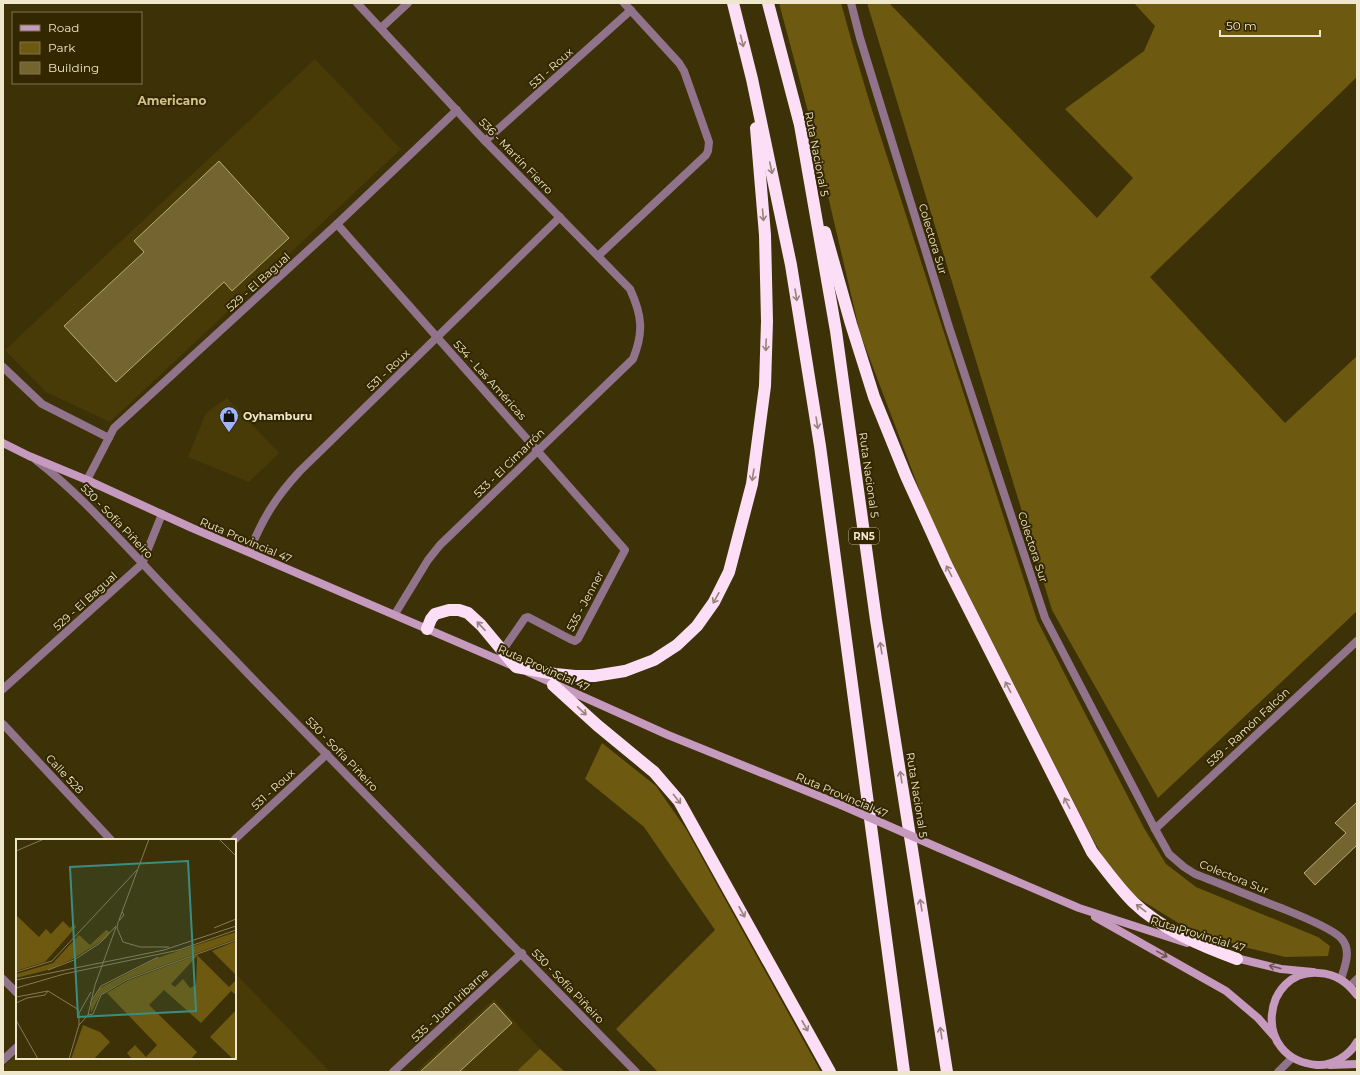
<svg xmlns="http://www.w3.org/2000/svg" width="1360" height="1075" font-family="Montserrat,sans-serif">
	<rect width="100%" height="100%" fill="#3d3107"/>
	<g fill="#493b08">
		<path d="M315 59 401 149 110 422 46 392 5 350Z"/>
		<path d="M227 398 279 453 249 482 188 457 206 413Z"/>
		<path d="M235 973 330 1072H3V1067L17 1054V1058H235Z"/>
		<path d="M494 999 540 1049 518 1070 520 1072H415Z"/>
	</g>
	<g fill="#6d590f">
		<path d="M779 3H841L854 50 872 110 1037 620 1144 828 1166 864 1196 887 1318 937 1330 946 1328 956 1285 957 1244 947 1188 929 1136 897 1106 862 1091 836 932 523 860 333 810 119Z"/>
		<path d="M867 3H889L1097 218 1133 178 1065 109 1144 51 1155 26 1134 3H1357V77L1150 277 1285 423 1357 356V611L1158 798 1052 610Z"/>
		<path d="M602 743 656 786 686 829 821 1072H658L616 1029 715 930 644 827 585 779Z"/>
		<path d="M540 1049 565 1072H520L518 1070Z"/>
	</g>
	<g fill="#74642f" stroke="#bcab75">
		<path d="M219 161 289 238 232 291 224 282 116 382 64 326 144 252 134 241Z"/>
		<path d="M1357 802V845L1315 885 1304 873 1346 833 1335 823Z"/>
		<path d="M494 1003 512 1023 459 1072H420Z"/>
	</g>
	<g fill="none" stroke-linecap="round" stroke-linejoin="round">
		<g stroke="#91748c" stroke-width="8">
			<path d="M357 3 485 141 630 289C642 315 644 332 633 359L440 545 428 560 395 614"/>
			<path d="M381 28 408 3"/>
			<path d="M485 141 631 10"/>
			<path d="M337 224 625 550 578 639 575 641 570 639 528 617 525 618 502 651"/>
			<path d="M598 256 706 155 708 151 709 142 684 71 679 63 624 3"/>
			<path d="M3 367 42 404 109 438"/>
			<path d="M87 480 114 428 337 224 457 110"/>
			<path d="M249 552C263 518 275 498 300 471L560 217"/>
			<path d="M3 689 142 564 162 514"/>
			<path d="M3 724 111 840"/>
			<path d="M1155 829 1357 641"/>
			<path d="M234 840 327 754"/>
			<path d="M3 979 17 993"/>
			<path d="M1350 986 1357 979"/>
			<path d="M3 1060 17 1047"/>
			<path d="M393 1072 522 953"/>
		</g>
		<g stroke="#91748c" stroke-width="8">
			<path d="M851 3 860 38 949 327 1045 618 1155 829 1169 854 1184 867 1195 874C1224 885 1252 897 1281 908 1296 914 1330 927 1341 938 1352 950 1345 966 1341 979"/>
			<path d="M36 460C77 492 108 527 144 565 180 604 217 641 254 680 381 811 509 940 636 1072"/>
			<path d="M1278 1072 1292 1058"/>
		</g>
		<g stroke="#c699be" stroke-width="8">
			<path d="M3 443 29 456 87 480 192 528 513 666"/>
			<path d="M528 672 668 735 841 805"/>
			<path d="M939 848 1079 908 1187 943"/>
			<path d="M1095 917 1226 991 1258 1018 1274 1036"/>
			<path d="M1232 957 1281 969 1313 972"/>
			<path d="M1357 995C1347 982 1336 974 1319 973 1263 968 1250 1059 1317 1065 1333 1066 1350 1055 1357 1042"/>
			<path d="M1330 1065 1357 1064"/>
		</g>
		<g stroke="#fcdff6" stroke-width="12">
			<path d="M733 3 752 79 791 265 820 446 904 1072"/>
			<path d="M768 3 800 125 836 331 876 620 947 1072"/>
			<path d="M825 232 851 324 874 397 906 476 946 564 1092 852C1105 869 1118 887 1133 902 1161 929 1201 946 1237 959"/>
			<path d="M427 629 431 619 435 614 449 610H459L468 613 481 625 516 667 555 674 575 676H594L625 671 654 660 677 645 697 626 714 602 729 572 752 484 765 386 767 321 765 235 756 128"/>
			<path d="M553 685 597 725 654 772 679 801 830 1072"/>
		</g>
		<path stroke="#c699be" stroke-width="8" d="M841 805 939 848"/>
	</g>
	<defs><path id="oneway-shaft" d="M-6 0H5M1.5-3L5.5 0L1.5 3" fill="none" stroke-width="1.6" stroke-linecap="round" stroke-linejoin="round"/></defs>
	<g stroke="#98837b">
		<use href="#oneway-shaft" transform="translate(742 41) rotate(76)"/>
		<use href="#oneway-shaft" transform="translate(771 168) rotate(78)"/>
		<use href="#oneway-shaft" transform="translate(763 215) rotate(85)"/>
		<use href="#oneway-shaft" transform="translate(796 295) rotate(81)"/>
		<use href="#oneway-shaft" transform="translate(766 345) rotate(92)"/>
		<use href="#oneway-shaft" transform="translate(817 423) rotate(81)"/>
		<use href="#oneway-shaft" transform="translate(753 475) rotate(99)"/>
		<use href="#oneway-shaft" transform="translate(949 571) rotate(-117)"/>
		<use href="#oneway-shaft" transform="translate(716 598) rotate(119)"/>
		<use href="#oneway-shaft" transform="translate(481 626) rotate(-133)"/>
		<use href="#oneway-shaft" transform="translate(881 648) rotate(-99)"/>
		<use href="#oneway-shaft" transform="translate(1008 687) rotate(-117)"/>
		<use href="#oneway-shaft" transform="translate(582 711) rotate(43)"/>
		<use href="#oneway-shaft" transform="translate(901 777) rotate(-99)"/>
		<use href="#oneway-shaft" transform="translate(677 799) rotate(52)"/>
		<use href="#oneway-shaft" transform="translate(1067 803) rotate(-117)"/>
		<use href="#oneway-shaft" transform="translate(921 905) rotate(-99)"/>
		<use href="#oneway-shaft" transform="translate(1141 908) rotate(-143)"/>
		<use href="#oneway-shaft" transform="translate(742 912) rotate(61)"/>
		<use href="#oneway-shaft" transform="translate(805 1026) rotate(61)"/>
		<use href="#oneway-shaft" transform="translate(941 1033) rotate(-99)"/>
	</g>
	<g stroke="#6e554c">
		<use href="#oneway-shaft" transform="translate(1162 954) rotate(29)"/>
		<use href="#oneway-shaft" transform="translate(1275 967) rotate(-166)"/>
	</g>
	<defs>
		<g id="shop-pin" transform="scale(1)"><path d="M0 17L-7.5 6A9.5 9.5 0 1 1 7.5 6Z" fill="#a0b3fd" stroke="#332700"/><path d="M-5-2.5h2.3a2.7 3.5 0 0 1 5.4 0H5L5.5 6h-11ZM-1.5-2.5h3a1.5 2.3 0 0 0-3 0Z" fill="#111"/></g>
	</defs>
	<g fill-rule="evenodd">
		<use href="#shop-pin" x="229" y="416"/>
	</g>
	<g text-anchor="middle" stroke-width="4" stroke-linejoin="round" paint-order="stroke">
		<rect fill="#332700" stroke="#b7ad8e" stroke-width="1" x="849" y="528" width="30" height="16" rx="3"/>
		<g font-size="10" font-weight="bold" fill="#efe7cb">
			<text x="864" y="540">RN5</text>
		</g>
		<g font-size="11" fill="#efe7cb" stroke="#332700">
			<text transform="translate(551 68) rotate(-42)" y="4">531 - Roux</text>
			<text transform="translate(817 154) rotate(79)" y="4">Ruta Nacional 5</text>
			<text transform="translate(516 156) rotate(46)" y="4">536 - Martín Fierro</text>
			<text transform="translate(933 239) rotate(73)" y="4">Colectora Sur</text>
			<text transform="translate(258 282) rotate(-42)" y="4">529 - El Bagual</text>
			<text transform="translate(388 370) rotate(-44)" y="4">531 - Roux</text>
			<text transform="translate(490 380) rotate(48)" y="4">534 - Las Américas</text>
			<text transform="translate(509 463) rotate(-44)" y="4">533 - El Cimarrón</text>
			<text transform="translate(869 475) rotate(82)" y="4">Ruta Nacional 5</text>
			<text transform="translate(117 521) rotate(46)" y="4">530 - Sofía Piñeiro</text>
			<text transform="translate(246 540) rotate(23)" y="4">Ruta Provincial 47</text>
			<text transform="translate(1033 547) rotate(72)" y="4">Colectora Sur</text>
			<text transform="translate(85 601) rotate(-42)" y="4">529 - El Bagual</text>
			<text transform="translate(585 601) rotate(-62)" y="4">535 - Jenner</text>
			<text transform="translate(544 668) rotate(24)" y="4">Ruta Provincial 47</text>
			<text transform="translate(1248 727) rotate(-43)" y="4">539 - Ramón Falcón</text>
			<text transform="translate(342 754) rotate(46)" y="4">530 - Sofía Piñeiro</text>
			<text transform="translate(65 774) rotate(47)" y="4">Calle 528</text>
			<text transform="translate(273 789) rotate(-43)" y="4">531 - Roux</text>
			<text transform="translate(842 795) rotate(23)" y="4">Ruta Provincial 47</text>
			<text transform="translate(917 795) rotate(81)" y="4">Ruta Nacional 5</text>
			<text transform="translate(1234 877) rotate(22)" y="4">Colectora Sur</text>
			<text transform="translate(1198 934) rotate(17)" y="4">Ruta Provincial 47</text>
			<text transform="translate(568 986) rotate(46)" y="4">530 - Sofía Piñeiro</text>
			<text transform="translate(450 1005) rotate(-43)" y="4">535 - Juan Iribarne</text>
		</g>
		<g font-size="11" font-weight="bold" fill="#efe7cb" stroke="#332700" text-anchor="start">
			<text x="243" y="420">Oyhamburu</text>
		</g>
		<g font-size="12" font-weight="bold" fill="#d2c18a" stroke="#332700">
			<text x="172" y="105">Americano</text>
		</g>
	</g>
	<g transform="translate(16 839)">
		<rect width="220" height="220" fill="#3d3107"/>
		<path d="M1 77 23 98 30 90 35 95 47 82 54 89 58 85 60 88 29 123 0 132ZM90 91 94 93 90 99 57 120 32 131 0 139V135L37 124 63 96 74 106ZM220 93V100L110 140 84 156 75 174V165L84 149 141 119ZM220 102V136L196 112ZM181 116 213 148 220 141V156L215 152 185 184 148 151 133 166 181 213 175 220H116L111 214 119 206 130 218 141 206 91 154 111 142ZM181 117 180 146 174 149 167 140 159 148 155 145ZM220 171V220H217L194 198ZM67 186 84 193 94 203 78 220H55Z" fill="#6d590f" fill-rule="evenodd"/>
		<path fill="none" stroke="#847a55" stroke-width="1" d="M203 0 220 17M0 12 28 0M106 73 108 76 102 83 101 89 107 103 124 108H153M103 81 133 0M198 89 220 80M32 131 58 121 84 104 100 87M0 133 36 122 121 31M0 141 148 111 220 87M0 149 48 135 163 111 220 91M0 158 32 152M0 164 11 159 29 156 32 152 63 171M74 164 85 147 142 118M63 174 75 153M72 176 77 175 85 156 110 141 220 101M0 181 22 220M63 186 72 176 79 146 100 88M53 220 63 186V174"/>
		<path fill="#3c8d81" fill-opacity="0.15" stroke="#3c8d81" stroke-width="2" d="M172 22 180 172 62 178 54 28Z"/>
		<rect width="220" height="220" fill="none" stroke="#efe7cb" stroke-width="2"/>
	</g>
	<rect width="1360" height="1075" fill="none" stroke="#efe7cb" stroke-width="8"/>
	<rect x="12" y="12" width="130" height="72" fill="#332700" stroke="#7e7451"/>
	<rect x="20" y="25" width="20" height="6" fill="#c699be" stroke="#7e7451"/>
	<text x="48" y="32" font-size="12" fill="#efe7cb">Road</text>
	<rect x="20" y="42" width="20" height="12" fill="#6d590f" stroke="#7e7451"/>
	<text x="48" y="52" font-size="12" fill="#efe7cb">Park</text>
	<rect x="20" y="62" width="20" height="12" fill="#74642f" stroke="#7e7451"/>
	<text x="48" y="72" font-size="12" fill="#efe7cb">Building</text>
	<path d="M1220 30v6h100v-6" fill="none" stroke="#efe7cb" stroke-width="2"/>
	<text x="1226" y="30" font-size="12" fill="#efe7cb" stroke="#332700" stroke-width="3" paint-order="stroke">50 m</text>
</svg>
